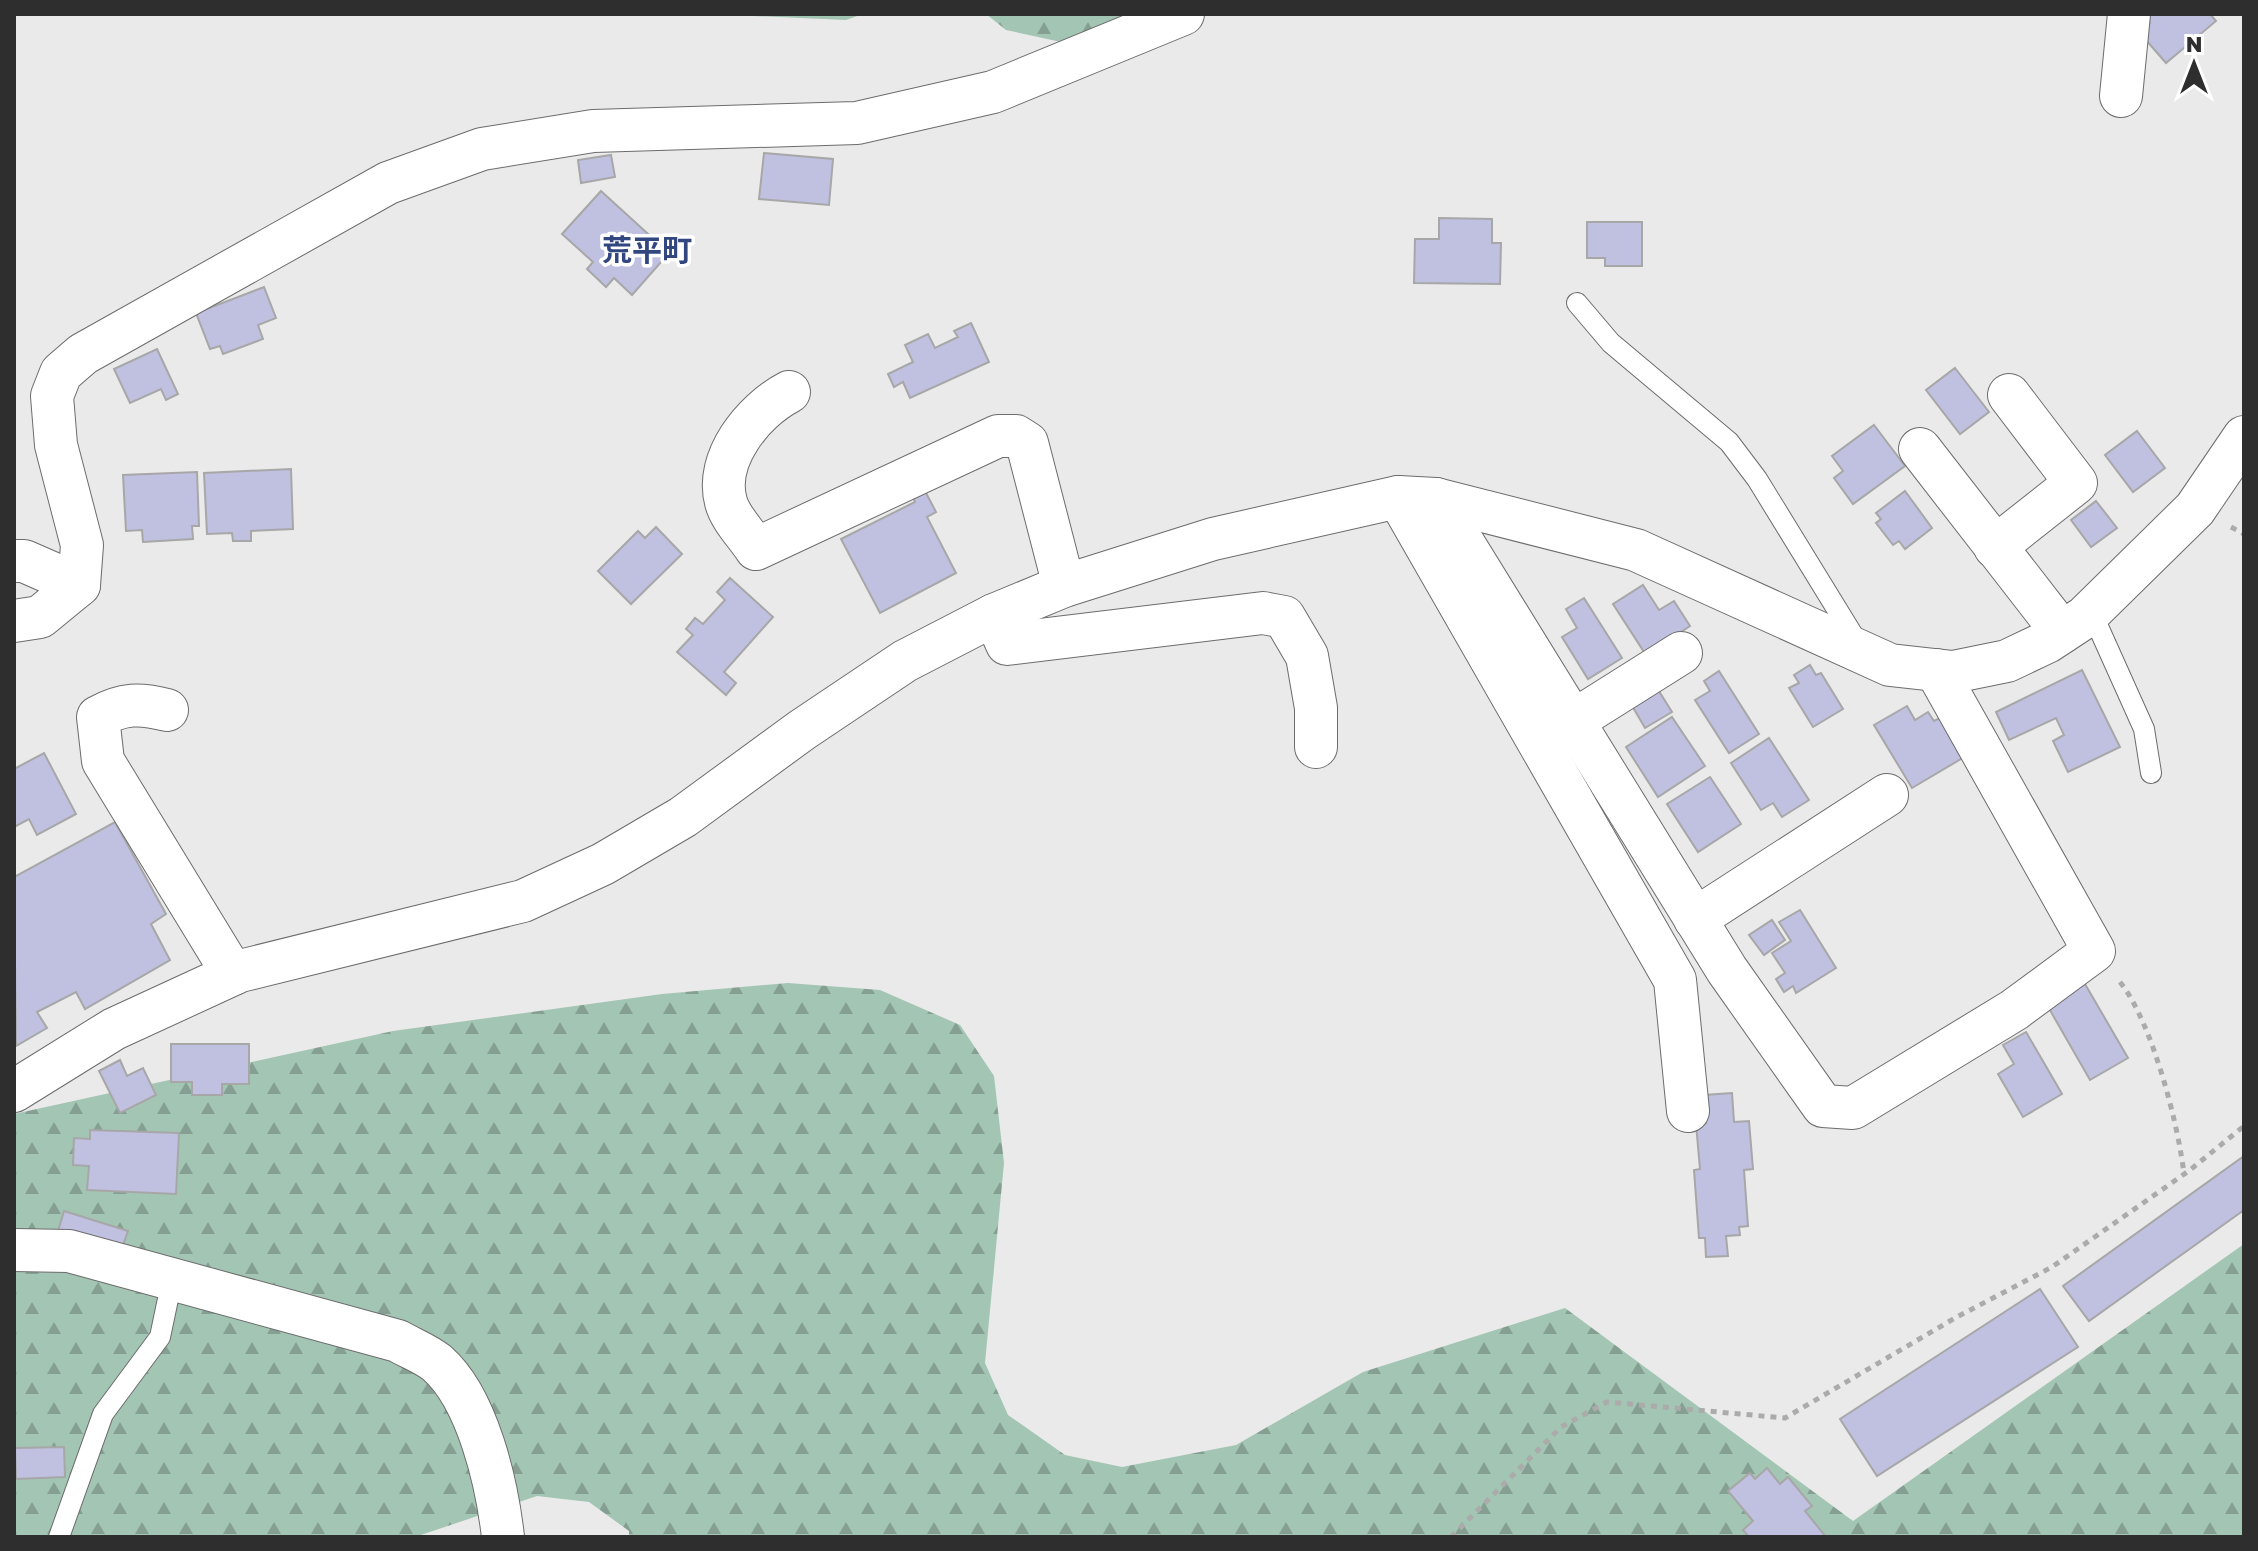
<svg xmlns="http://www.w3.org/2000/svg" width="2258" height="1551" font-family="'Golos Text','Noto Sans JP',sans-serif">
	<defs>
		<pattern id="forest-firs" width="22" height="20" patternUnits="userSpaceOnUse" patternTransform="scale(2)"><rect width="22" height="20" fill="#a3c5b3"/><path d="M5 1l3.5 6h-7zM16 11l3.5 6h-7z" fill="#85a092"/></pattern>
	</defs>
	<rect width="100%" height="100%" fill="#eaeaeb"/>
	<g fill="url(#forest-firs)">
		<path d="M708 14H863L846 20Z"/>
		<path d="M986 14H1208L1112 53 1006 30Z"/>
		<path d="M788 983 880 990 960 1025 994 1076 1004 1163 985 1363 1008 1415 1065 1455 1122 1467 1236 1445 1363 1372 1565 1308 1853 1521 2244 1244V1537H629V1531L589 1502 537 1496 415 1537H14V1114L393 1031 662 994Z"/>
	</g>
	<g fill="#c0c0e1" stroke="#a7a7a8" stroke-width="2">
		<path d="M2210 14 2216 21 2166 63 2139 32 2150 23 2145 14Z"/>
		<path d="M764 153 833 159 829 205 759 199Z"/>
		<path d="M611 155 615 177 581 183 578 160Z"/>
		<path d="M601 191 669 253 632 295 614 278 606 287 587 269 593 262 562 234Z"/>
		<path d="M1439 218 1492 219V243H1501L1500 284 1414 283 1415 239H1439Z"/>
		<path d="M1587 222H1642V266H1605V258H1587Z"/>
		<path d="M264 287 276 318 258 325 263 339 223 354 220 346 210 349 196 313Z"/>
		<path d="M971 323 989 362 910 398 903 382 894 387 888 374 913 362 905 345 928 334 935 348 958 337 954 331Z"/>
		<path d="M157 349 178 394 166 400 161 389 130 403 114 369Z"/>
		<path d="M1955 368 1989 412 1960 434 1926 390Z"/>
		<path d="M1874 425 1905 466 1853 504 1834 478 1843 471 1832 456Z"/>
		<path d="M2137 431 2165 468 2133 492 2105 455Z"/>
		<path d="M291 469 293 529 251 531V541H233L232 533 207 534 204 473Z"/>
		<path d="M197 472 199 526H192L193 539 143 542 142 530 126 531 123 475Z"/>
		<path d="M924 489 936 512 927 517 956 573 880 613 841 539 915 502 912 495Z"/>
		<path d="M1905 491 1932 528 1905 549 1899 541 1893 545 1876 523 1881 519 1876 513Z"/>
		<path d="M2096 501 2117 528 2091 547 2071 520Z"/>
		<path d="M656 527 682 554 631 604 598 571 638 531 645 538Z"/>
		<path d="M730 578 773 617 724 672 736 683 726 695 677 652 693 635 686 629 695 618 703 624 725 600 717 592Z"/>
		<path d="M1643 585 1659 610 1674 601 1690 626 1646 655 1613 604Z"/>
		<path d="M1584 598 1622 658 1588 679 1562 637 1577 628 1566 609Z"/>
		<path d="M1810 665 1816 675 1821 673 1843 709 1813 727 1789 688 1799 683 1794 675Z"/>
		<path d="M2082 670 2120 747 2068 772 2053 741 2064 735 2056 718 2009 740 1996 712Z"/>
		<path d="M1719 671 1759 734 1729 753 1695 700 1710 691 1704 681Z"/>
		<path d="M1657 688 1672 712 1645 728 1631 704Z"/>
		<path d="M1907 706 1915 720 1928 712 1934 721 1942 717 1966 756 1912 788 1874 725Z"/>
		<path d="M1672 717 1705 766 1658 797 1626 747Z"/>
		<path d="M1769 738 1809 800 1782 817 1773 803 1761 810 1731 763Z"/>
		<path d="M44 753 76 814 37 835 29 819 14 827V769Z"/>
		<path d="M1710 777 1741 824 1698 852 1667 804Z"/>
		<path d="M115 822 166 914 151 924 170 960 85 1009 76 992 37 1012 47 1028 16 1046 14 877Z"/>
		<path d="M1800 910 1836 968 1796 993 1793 986 1784 992 1776 979 1785 973 1772 953 1791 941 1779 922Z"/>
		<path d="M1772 920 1785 940 1764 955 1749 935Z"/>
		<path d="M2085 984 2128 1058 2090 1080 2047 1005Z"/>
		<path d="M2026 1032 2062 1094 2023 1117 1998 1074 2014 1064 2003 1045Z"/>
		<path d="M171 1044H249V1084H222V1095H192V1082H171Z"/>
		<path d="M120 1060 127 1076 143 1068 156 1095 120 1113 99 1071Z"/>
		<path d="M1732 1093 1734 1122 1749 1121 1753 1169 1744 1170 1748 1226 1739 1227 1740 1235 1726 1236 1728 1256 1706 1257 1705 1238H1699L1694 1170 1700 1169 1696 1124 1706 1123 1704 1095Z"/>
		<path d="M90 1130 179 1133 176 1194 87 1190 89 1166 73 1165 74 1138 90 1139Z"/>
		<path d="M2244 1156V1210L2089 1321 2063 1286Z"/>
		<path d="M64 1211 128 1231 121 1251 58 1231Z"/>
		<path d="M2040 1289 2078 1347 1877 1476 1840 1419Z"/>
		<path d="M64 1447 65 1477 16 1479 15 1448Z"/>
		<path d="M1767 1468 1780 1484 1788 1477 1812 1506 1805 1511 1826 1537H1749L1743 1530 1753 1521 1728 1491 1750 1473 1755 1479Z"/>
	</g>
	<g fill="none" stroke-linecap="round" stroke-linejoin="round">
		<g stroke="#6c6c6d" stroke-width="22">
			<g id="service">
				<path d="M1577 303 1611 343 1729 442 1757 479 1859 645"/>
				<path d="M2091 611 2144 729 2151 773"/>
				<path d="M59 1537 103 1414 160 1337 172 1280"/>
			</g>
		</g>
		<g stroke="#6c6c6d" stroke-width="44">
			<g id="minor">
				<path d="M2121 96 2129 14"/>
				<path d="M789 392C753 411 714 459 726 502 730 518 747 535 756 549L998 436H1016L1027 443 1064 586"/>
				<path d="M1920 449 2062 632"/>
				<path d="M1398 497 1675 980 1688 1111"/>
				<path d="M1436 499 1727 970 1823 1106 1853 1108 2014 1010 2094 951 1936 670"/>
				<path d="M1995 547 2076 483 2009 395"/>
				<path d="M14 561H24L79 585"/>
				<path d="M994 615 1007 644 1263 613 1284 617 1307 656 1316 708V747"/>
				<path d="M14 621 40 617 79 585 82 545 56 445 52 396 61 373 83 354 388 183 482 149 593 131 857 123 993 92 1183 14"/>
				<path d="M167 710C140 703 123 703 98 717L103 761 233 974"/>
				<path d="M1573 721 1681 653"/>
				<path d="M1695 919 1887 795"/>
				<path d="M14 1091 114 1029 240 971 523 901 603 864 683 817 802 730 905 661 994 615 1064 586 1213 539 1398 497 1436 499 1636 550 1890 665 1953 672 2007 661 2047 642 2085 617 2195 509 2244 437"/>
				<path d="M14 1250 69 1251 398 1341C410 1348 426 1354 437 1363 478 1399 497 1484 503 1537"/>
			</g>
		</g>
		<g stroke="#ababab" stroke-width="5" stroke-dasharray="6 6" stroke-linecap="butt">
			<path d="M2231 527 2244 534"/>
			<path d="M2120 982C2152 1022 2178 1123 2184 1174"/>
			<path d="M1451 1537 1561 1427 1607 1402 1785 1418 1955 1318 2052 1267 2190 1170 2244 1126"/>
		</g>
		<use href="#service" stroke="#fff" stroke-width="20"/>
		<use href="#minor" stroke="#fff" stroke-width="42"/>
	</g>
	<g text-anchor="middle" stroke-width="7" stroke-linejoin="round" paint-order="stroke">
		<g font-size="30" font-weight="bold" fill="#324680" stroke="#fff">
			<text x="647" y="261">荒平町</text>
		</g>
	</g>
	<rect width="2258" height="1551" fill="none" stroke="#2e2e2e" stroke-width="32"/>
	<g transform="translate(2194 64)" stroke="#ffffff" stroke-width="6" paint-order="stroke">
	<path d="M0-6L14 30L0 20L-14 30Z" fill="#2e2e2e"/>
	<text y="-12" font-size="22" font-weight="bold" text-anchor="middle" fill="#2e2e2e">N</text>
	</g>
</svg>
